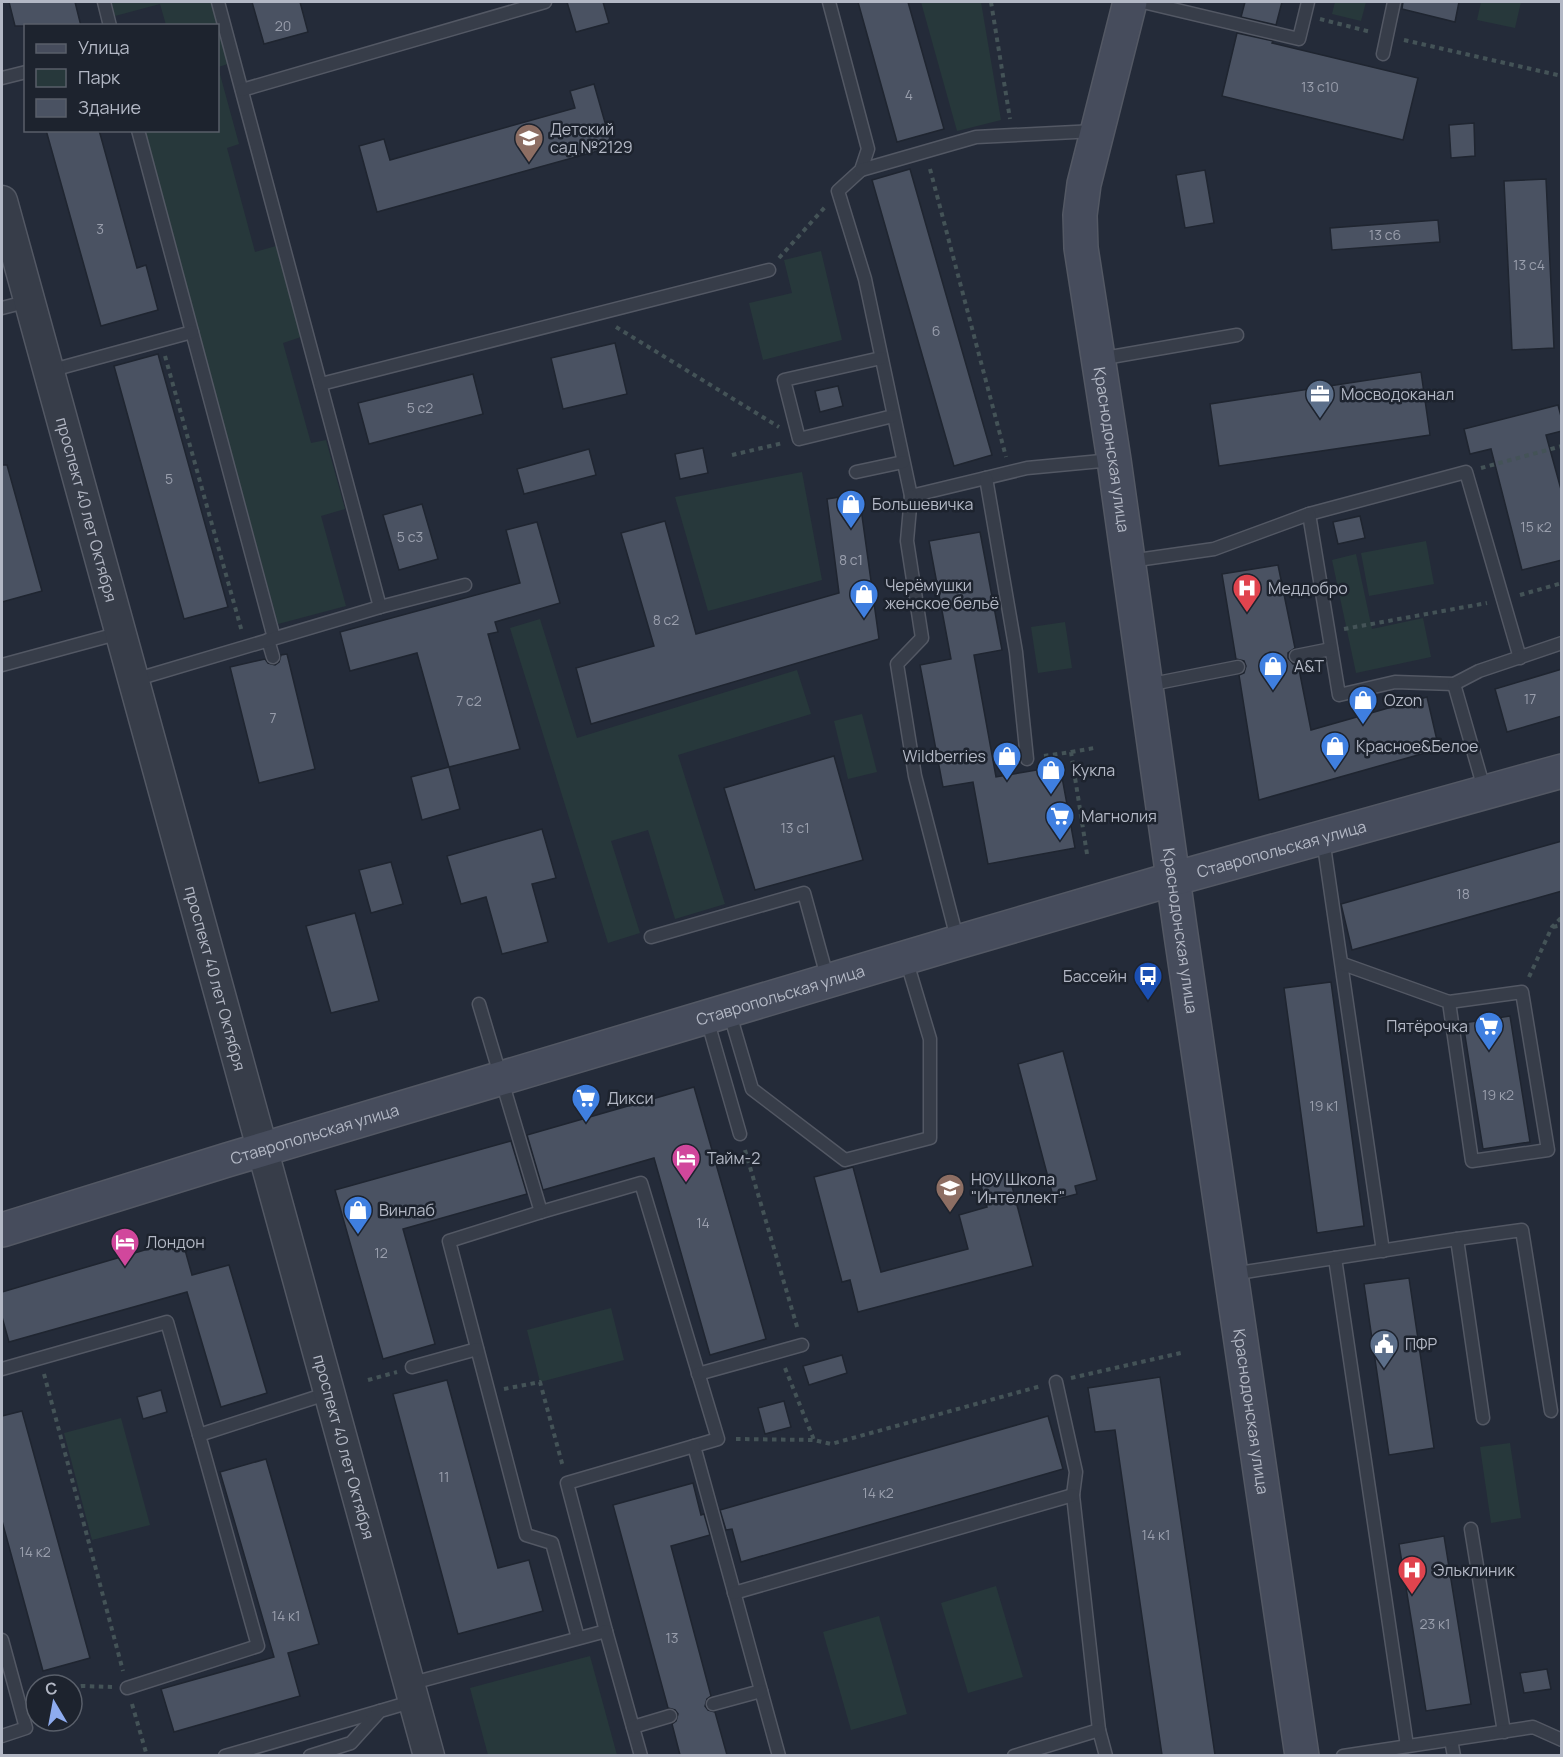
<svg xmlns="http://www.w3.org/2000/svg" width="1563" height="1757" font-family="Manrope,sans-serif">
	<rect width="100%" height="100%" fill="#242b39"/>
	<g fill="#27383b">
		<path d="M111 2H211L217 26 166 25 160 4 115 16Z"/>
		<path d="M921 2H981L1001 120 957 131Z"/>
		<path d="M1335 2H1366L1361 21 1332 14Z"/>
		<path d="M1481 2H1521L1515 28 1477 20Z"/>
		<path d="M218 26 228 64 218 67 239 144 227 148 255 252 276 246 301 337 283 343 311 443 326 440 345 509 321 516 346 606 278 624 144 131 218 130Z"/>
		<path d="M821 251 842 340 763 360 749 303 792 293 784 260Z"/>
		<path d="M802 472 822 580 708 611 675 497Z"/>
		<path d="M1426 541 1434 584 1369 596 1361 553Z"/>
		<path d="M1356 554 1372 629 1423 618 1431 657 1356 673 1332 560Z"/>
		<path d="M540 619 577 738 797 670 811 714 678 755 725 904 675 919 648 830 611 841 640 933 608 943 510 628Z"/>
		<path d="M1065 622 1072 668 1038 673 1031 627Z"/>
		<path d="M862 714 877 772 848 779 834 721Z"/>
		<path d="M611 1308 624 1360 540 1382 527 1330Z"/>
		<path d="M121 1418 150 1525 92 1540 64 1433Z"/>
		<path d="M1510 1443 1521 1518 1491 1523 1480 1447Z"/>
		<path d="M996 1586 1023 1677 968 1693 941 1603Z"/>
		<path d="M879 1616 907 1714 851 1730 823 1632Z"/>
		<path d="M590 1656 617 1755H488L470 1688Z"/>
	</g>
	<g fill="#4a5262" stroke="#1f2530" stroke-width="1.5">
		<path d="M9 2H75L81 26H15Z"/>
		<path d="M252 2H300L308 32 264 44Z"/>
		<path d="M567 2H603L609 23 576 32Z"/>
		<path d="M858 2H908L944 129 897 142Z"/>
		<path d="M1245 2H1282L1276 25 1241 17Z"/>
		<path d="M1403 2H1459L1455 22 1402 9Z"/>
		<path d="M1237 33 1273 41 1272 43 1418 78 1403 140 1222 96Z"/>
		<path d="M594 84 612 147 377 212 359 146 384 139 390 160 575 108 570 91Z"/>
		<path d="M1474 123 1475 156 1451 158 1449 125Z"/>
		<path d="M46 130H99L137 268 146 265 158 310 101 326Z"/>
		<path d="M910 169 992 455 954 466 872 180Z"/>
		<path d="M1205 170 1214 223 1185 228 1176 175Z"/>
		<path d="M1546 179 1554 348 1512 350 1504 181Z"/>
		<path d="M1438 220 1440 242 1332 250 1330 228Z"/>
		<path d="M615 343 627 394 563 409 551 358Z"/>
		<path d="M158 354 228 607 184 619 114 366Z"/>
		<path d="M1421 372 1430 435 1219 466 1210 404Z"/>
		<path d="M473 374 483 414 369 444 358 403Z"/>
		<path d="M838 386 843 406 820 412 815 391Z"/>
		<path d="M1558 405 1562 420V431L1546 435 1562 493V560L1522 570 1491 449 1470 454 1464 429Z"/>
		<path d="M703 448 708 473 680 479 675 454Z"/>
		<path d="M589 449 596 475 524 494 517 469Z"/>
		<path d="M2 465H7L42 591 2 602Z"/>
		<path d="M859 494 879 639 591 724 576 668 654 646 621 533 665 521 696 634 839 593 827 499Z"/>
		<path d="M422 504 438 559 399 570 383 515Z"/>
		<path d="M1360 516 1365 538 1338 544 1333 522Z"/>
		<path d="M537 522 560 603 495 622 498 632 488 634 520 749 449 767 417 653 350 671 340 632 520 583 506 530Z"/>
		<path d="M980 532 1002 650 974 655 996 777 1060 766 1075 848 988 864 973 782 943 787 920 665 951 659 929 541Z"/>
		<path d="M1278 565 1295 648 1288 653V658L1293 664H1298L1311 730 1427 697 1439 749 1259 800 1239 675 1244 673 1246 666 1244 661 1236 659 1222 574Z"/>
		<path d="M287 654 315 769 259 783 230 667 265 659 268 663 275 665 279 662 281 655Z"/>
		<path d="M1562 669V716L1507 732 1495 689Z"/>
		<path d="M834 756 863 860 755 890 724 788Z"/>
		<path d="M449 767 460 809 422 820 411 777Z"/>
		<path d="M542 829 556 878 532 884 548 942 502 954 486 897 461 904 447 856Z"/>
		<path d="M1562 841V891L1352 950 1341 904Z"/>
		<path d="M391 862 403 904 371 913 359 870Z"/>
		<path d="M355 913 379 1001 331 1013 306 926Z"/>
		<path d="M1331 982 1364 1226 1317 1233 1284 988Z"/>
		<path d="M1510 1016 1530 1142 1483 1149 1463 1023Z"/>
		<path d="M1063 1051 1097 1180 1075 1186 1077 1194 1054 1200 1018 1064Z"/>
		<path d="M694 1087 766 1339 710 1355 654 1158 543 1190 527 1135Z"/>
		<path d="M511 1141 527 1194 403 1229 435 1344 383 1359 335 1190Z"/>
		<path d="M853 1167 881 1272 968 1249 959 1215 987 1207 979 1178 1008 1171 1033 1266 858 1312 850 1280 842 1282 814 1177Z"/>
		<path d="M182 1239 192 1275 229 1265 267 1393 221 1407 187 1292 9 1342 2 1317V1292Z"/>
		<path d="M1409 1278 1434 1448 1389 1455 1364 1284Z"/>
		<path d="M842 1355 847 1373 809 1385 803 1366Z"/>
		<path d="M1160 1377 1215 1755H1162L1115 1430 1095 1432 1088 1388Z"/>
		<path d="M447 1380 498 1568 529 1560 543 1611 458 1634 393 1394Z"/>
		<path d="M161 1390 167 1412 143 1419 137 1397Z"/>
		<path d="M784 1401 791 1427 765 1434 758 1408Z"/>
		<path d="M22 1411 90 1658 43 1671 2 1521V1416Z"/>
		<path d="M1048 1416 1063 1469 741 1562 732 1529 726 1530 720 1510Z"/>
		<path d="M266 1459 319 1644 288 1653 300 1696 174 1732 161 1689 274 1657 220 1472Z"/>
		<path d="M693 1483 701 1515 704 1514 710 1535 671 1546 711 1696 707 1699 705 1706 708 1710 715 1712 727 1755H680L672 1724 676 1721 678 1714 675 1710 668 1708 613 1505Z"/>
		<path d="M1444 1536 1471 1704 1426 1711 1399 1544Z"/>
		<path d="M1547 1669 1551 1689 1524 1693 1520 1673Z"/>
	</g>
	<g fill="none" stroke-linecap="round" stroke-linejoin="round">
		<g stroke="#535864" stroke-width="15">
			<g id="service">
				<path d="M104 2 110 26"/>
				<path d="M218 2 380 607"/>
				<path d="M829 2 868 149 861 170 838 191 865 279 911 496 1027 468 1112 460"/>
				<path d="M1143 2 1299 39 1308 2"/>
				<path d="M1383 54 1394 2"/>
				<path d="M2 78 26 72"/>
				<path d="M242 90 545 2"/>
				<path d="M138 130 274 638"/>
				<path d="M861 170 976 137 1095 131"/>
				<path d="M2 308 29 301"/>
				<path d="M881 358 784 380 799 439 893 416"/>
				<path d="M1099 359 1237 335"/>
				<path d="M49 371 192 332"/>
				<path d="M321 384 769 270"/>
				<path d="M856 472 903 462"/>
				<path d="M986 478 1016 652 1027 759"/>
				<path d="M911 496 907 541 922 638 897 664 915 776 958 942"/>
				<path d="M1309 514 1466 472 1520 658"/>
				<path d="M1130 561 1214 549 1309 514 1339 695 1395 682 1454 684 1479 671 1562 643"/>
				<path d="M268 640 273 657"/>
				<path d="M1296 656 1331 649"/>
				<path d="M2 665 120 633"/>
				<path d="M134 680 380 607 465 585"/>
				<path d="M1454 684 1485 792"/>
				<path d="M1147 685 1238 667"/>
				<path d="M1323 839 1383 1251"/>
				<path d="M651 937 804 893 828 980"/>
				<path d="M1343 964 1449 1002 1472 1161 1548 1150 1522 992 1449 1002"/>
				<path d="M479 1004 541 1212 641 1183 718 1439 694 1446 779 1756"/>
				<path d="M729 1011 752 1089 845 1160 930 1138V1039L906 959"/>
				<path d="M707 1019 740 1134"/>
				<path d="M541 1212 449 1241 526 1535 552 1543 578 1638"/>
				<path d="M1457 1239 1522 1230 1551 1411"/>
				<path d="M1335 1258 1407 1746"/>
				<path d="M1232 1274 1457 1239 1483 1418"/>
				<path d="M412 1367 477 1349"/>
				<path d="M2 1369 167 1322 199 1435"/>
				<path d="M698 1374 802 1345"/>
				<path d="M1056 1382 1076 1472 1073 1495 1099 1730 1106 1756"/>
				<path d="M1471 1529 1504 1732"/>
				<path d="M734 1593 1073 1495"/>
				<path d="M606 1631 567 1483 694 1446"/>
				<path d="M2 1640 26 1728 2 1736"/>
				<path d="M409 1684 606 1631 641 1756"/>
				<path d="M127 1688 258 1646 199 1435 329 1393"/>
				<path d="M713 1704 761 1691"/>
				<path d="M633 1727 670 1716"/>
				<path d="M1451 1740 1454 1756"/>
				<path d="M225 1756 380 1711"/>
				<path d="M310 1756 351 1743 380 1711 414 1701"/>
				<path d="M1014 1756 1099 1730"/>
				<path d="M1343 1756 1533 1727 1562 1740"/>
			</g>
		</g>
		<g stroke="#535864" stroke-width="33">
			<g id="tertiary">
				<path id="s1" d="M2 201 429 1756"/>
			</g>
		</g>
		<g stroke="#535864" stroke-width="36">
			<g id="secondary">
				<path id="s2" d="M1130 2 1084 184 1080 215 1081 248 1114 460 1180 928 1302 1756"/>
				<path id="s3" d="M2 1230 227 1160 958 942 1173 879 1562 771"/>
			</g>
		</g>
		<g stroke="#445357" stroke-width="4" stroke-dasharray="4.5 4.5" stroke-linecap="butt">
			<path d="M991 2 1010 119"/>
			<path d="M1320 19 1371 32"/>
			<path d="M1404 40 1562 76"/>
			<path d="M930 169 1006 457"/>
			<path d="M779 258 826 206"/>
			<path d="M616 327 779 427"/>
			<path d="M165 356 242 632"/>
			<path d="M732 455 783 443"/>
			<path d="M1481 468 1562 446"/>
			<path d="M1520 595 1562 583"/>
			<path d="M1344 629 1487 603"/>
			<path d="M1071 752 1094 748"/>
			<path d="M1044 756 1071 752 1087 854"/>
			<path d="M1553 927 1562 925"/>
			<path d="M1529 977 1552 927 1562 917"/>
			<path d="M745 1150 798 1330"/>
			<path d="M785 1368 814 1440"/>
			<path d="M44 1374 123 1671"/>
			<path d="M1071 1378 1185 1352"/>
			<path d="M368 1380 397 1372"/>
			<path d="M504 1389 540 1382 563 1467"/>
			<path d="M736 1439 814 1440 831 1444 1041 1386"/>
			<path d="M72 1688 82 1686 112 1687"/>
			<path d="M132 1704 147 1756"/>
		</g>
		<use href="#service" stroke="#373d49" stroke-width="12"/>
		<use href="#tertiary" stroke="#373d49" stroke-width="30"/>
		<use href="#secondary" stroke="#464c5c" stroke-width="33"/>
	</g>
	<defs>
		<g id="school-pin" transform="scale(1.5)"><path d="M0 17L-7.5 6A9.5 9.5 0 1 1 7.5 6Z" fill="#8d6e63" stroke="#1d232e"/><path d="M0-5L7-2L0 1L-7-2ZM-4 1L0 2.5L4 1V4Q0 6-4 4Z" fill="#fff"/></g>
		<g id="office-pin" transform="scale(1.5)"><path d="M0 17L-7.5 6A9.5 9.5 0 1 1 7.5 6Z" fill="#5c6f8a" stroke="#1d232e"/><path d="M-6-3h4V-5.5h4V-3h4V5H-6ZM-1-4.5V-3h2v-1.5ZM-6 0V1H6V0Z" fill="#fff"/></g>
		<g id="shop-pin" transform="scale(1.5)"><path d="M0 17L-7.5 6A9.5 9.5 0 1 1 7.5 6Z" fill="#3f7fe0" stroke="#1d232e"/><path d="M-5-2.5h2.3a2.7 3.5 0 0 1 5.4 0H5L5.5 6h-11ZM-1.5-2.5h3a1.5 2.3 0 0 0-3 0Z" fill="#fff"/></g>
		<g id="hospital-pin" transform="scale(1.5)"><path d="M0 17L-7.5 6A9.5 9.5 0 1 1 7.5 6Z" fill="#e0444e" stroke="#1d232e"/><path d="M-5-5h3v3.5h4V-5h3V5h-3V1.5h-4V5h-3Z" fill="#fff"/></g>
		<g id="supermarket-pin" transform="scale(1.5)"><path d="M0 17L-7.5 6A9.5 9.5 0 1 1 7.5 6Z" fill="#3f7fe0" stroke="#1d232e"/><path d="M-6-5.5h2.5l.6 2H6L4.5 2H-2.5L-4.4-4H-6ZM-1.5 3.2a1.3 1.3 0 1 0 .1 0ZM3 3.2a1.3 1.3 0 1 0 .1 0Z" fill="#fff"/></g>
		<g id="bus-pin" transform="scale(1.5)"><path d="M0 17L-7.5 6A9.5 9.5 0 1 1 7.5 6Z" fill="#1a4fb4" stroke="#1d232e"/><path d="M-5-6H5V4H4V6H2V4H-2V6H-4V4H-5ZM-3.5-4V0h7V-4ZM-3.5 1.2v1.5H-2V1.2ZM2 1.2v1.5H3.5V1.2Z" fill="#fff"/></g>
		<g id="hotel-pin" transform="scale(1.5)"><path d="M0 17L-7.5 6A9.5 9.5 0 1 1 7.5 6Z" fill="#d1479c" stroke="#1d232e"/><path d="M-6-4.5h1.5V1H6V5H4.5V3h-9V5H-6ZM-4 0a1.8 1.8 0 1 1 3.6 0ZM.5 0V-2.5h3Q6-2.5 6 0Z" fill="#fff"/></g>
		<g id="civic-pin" transform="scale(1.5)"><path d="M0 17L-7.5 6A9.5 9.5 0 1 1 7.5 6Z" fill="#5c6f8a" stroke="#1d232e"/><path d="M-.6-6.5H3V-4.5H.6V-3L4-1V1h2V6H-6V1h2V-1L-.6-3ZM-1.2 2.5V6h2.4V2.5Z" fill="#fff"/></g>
	</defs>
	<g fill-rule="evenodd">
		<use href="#school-pin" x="529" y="138"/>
		<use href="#office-pin" x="1320" y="394"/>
		<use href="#shop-pin" x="851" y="504"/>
		<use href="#hospital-pin" x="1247" y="588"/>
		<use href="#shop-pin" x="864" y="594"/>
		<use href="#shop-pin" x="1273" y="666"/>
		<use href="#shop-pin" x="1363" y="700"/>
		<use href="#shop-pin" x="1335" y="746"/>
		<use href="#shop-pin" x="1007" y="756"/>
		<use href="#shop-pin" x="1051" y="770"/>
		<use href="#supermarket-pin" x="1060" y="816"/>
		<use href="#bus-pin" x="1148" y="976"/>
		<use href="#supermarket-pin" x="1489" y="1026"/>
		<use href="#supermarket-pin" x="586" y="1098"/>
		<use href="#hotel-pin" x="686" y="1158"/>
		<use href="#school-pin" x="950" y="1188"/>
		<use href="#shop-pin" x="358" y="1210"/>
		<use href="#hotel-pin" x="125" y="1242"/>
		<use href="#civic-pin" x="1384" y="1344"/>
		<use href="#hospital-pin" x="1412" y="1570"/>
	</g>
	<g text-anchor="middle" stroke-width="5" stroke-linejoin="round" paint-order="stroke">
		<g font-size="14" fill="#999eac">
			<text x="283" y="31">20</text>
			<text x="1320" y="92">13 с10</text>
			<text x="909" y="100">4</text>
			<text x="100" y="234">3</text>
			<text x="1385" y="240">13 с6</text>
			<text x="1529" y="270">13 с4</text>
			<text x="936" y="336">6</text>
			<text x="420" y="413">5 с2</text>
			<text x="169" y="484">5</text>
			<text x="1536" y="532">15 к2</text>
			<text x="410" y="542">5 с3</text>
			<text x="851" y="565">8 с1</text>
			<text x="666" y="625">8 с2</text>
			<text x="1530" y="704">17</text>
			<text x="469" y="706">7 с2</text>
			<text x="273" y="723">7</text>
			<text x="795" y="833">13 с1</text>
			<text x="1463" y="899">18</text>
			<text x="1498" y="1100">19 к2</text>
			<text x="1324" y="1111">19 к1</text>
			<text x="703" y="1228">14</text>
			<text x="381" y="1258">12</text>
			<text x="444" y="1482">11</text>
			<text x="878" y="1498">14 к2</text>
			<text x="1156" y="1540">14 к1</text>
			<text x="35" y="1557">14 к2</text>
			<text x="286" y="1621">14 к1</text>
			<text x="1435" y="1629">23 к1</text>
			<text x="672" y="1643">13</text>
		</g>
		<g font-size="16" fill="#b3b8c5" stroke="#1d232e" text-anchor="start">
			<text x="550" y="135">Детский<tspan x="550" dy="18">сад №2129</tspan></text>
			<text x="1341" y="400">Мосводоканал</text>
			<text x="872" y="510">Большевичка</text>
			<text x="885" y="591">Черёмушки<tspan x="885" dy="18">женское бельё</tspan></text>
			<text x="1268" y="594">Меддобро</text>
			<text x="1294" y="672">A&amp;T</text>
			<text x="1384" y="706">Ozon</text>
			<text x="1356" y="752">Красное&amp;Белое</text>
			<text x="986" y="762" text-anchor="end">Wildberries</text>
			<text x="1072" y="776">Кукла</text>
			<text x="1081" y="822">Магнолия</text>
			<text x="1127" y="982" text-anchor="end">Бассейн</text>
			<text x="1468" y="1032" text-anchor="end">Пятёрочка</text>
			<text x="607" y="1104">Дикси</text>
			<text x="707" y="1164">Тайм-2</text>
			<text x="971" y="1185">НОУ Школа<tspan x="971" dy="18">"Интеллект"</tspan></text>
			<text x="379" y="1216">Винлаб</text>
			<text x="146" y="1248">Лондон</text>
			<text x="1405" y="1350">ПФР</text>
			<text x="1433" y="1576">Эльклиник</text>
		</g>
		<g font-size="16" fill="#b3b8c5" stroke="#1d232e">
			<text dy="6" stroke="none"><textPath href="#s2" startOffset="456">Краснодонская улица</textPath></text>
			<text dy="6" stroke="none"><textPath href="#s1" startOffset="320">проспект 40 лет Октября</textPath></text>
			<text dy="6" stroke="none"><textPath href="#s3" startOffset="1335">Ставропольская улица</textPath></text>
			<text dy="6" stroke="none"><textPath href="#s2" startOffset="942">Краснодонская улица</textPath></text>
			<text dy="6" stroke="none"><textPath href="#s1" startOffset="806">проспект 40 лет Октября</textPath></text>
			<text dy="6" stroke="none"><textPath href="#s3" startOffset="813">Ставропольская улица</textPath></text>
			<text dy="6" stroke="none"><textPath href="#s3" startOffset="327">Ставропольская улица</textPath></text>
			<text dy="6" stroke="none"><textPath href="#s2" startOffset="1428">Краснодонская улица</textPath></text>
			<text dy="6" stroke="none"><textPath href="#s1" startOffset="1292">проспект 40 лет Октября</textPath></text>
		</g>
	</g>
	<rect width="1563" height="1757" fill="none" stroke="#b3b8c5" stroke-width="6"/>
	<rect x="24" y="24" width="195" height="108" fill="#1d232e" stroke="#595f6a" stroke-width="1.5"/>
	<rect x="36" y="44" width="30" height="9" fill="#464c5c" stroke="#595f6a" stroke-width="1.5"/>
	<text x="78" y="54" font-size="18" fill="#b3b8c5">Улица</text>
	<rect x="36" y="69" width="30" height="18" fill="#27383b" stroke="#595f6a" stroke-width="1.5"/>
	<text x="78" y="84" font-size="18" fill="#b3b8c5">Парк</text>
	<rect x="36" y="99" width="30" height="18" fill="#4a5262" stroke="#595f6a" stroke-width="1.5"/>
	<text x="78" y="114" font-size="18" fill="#b3b8c5">Здание</text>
	<g transform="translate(54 1703) rotate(350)"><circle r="28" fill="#1d232e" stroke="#595f6a" stroke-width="1.5"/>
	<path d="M0-4.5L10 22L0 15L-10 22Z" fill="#8eacef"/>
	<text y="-9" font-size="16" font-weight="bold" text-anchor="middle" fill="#b3b8c5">С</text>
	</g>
</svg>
